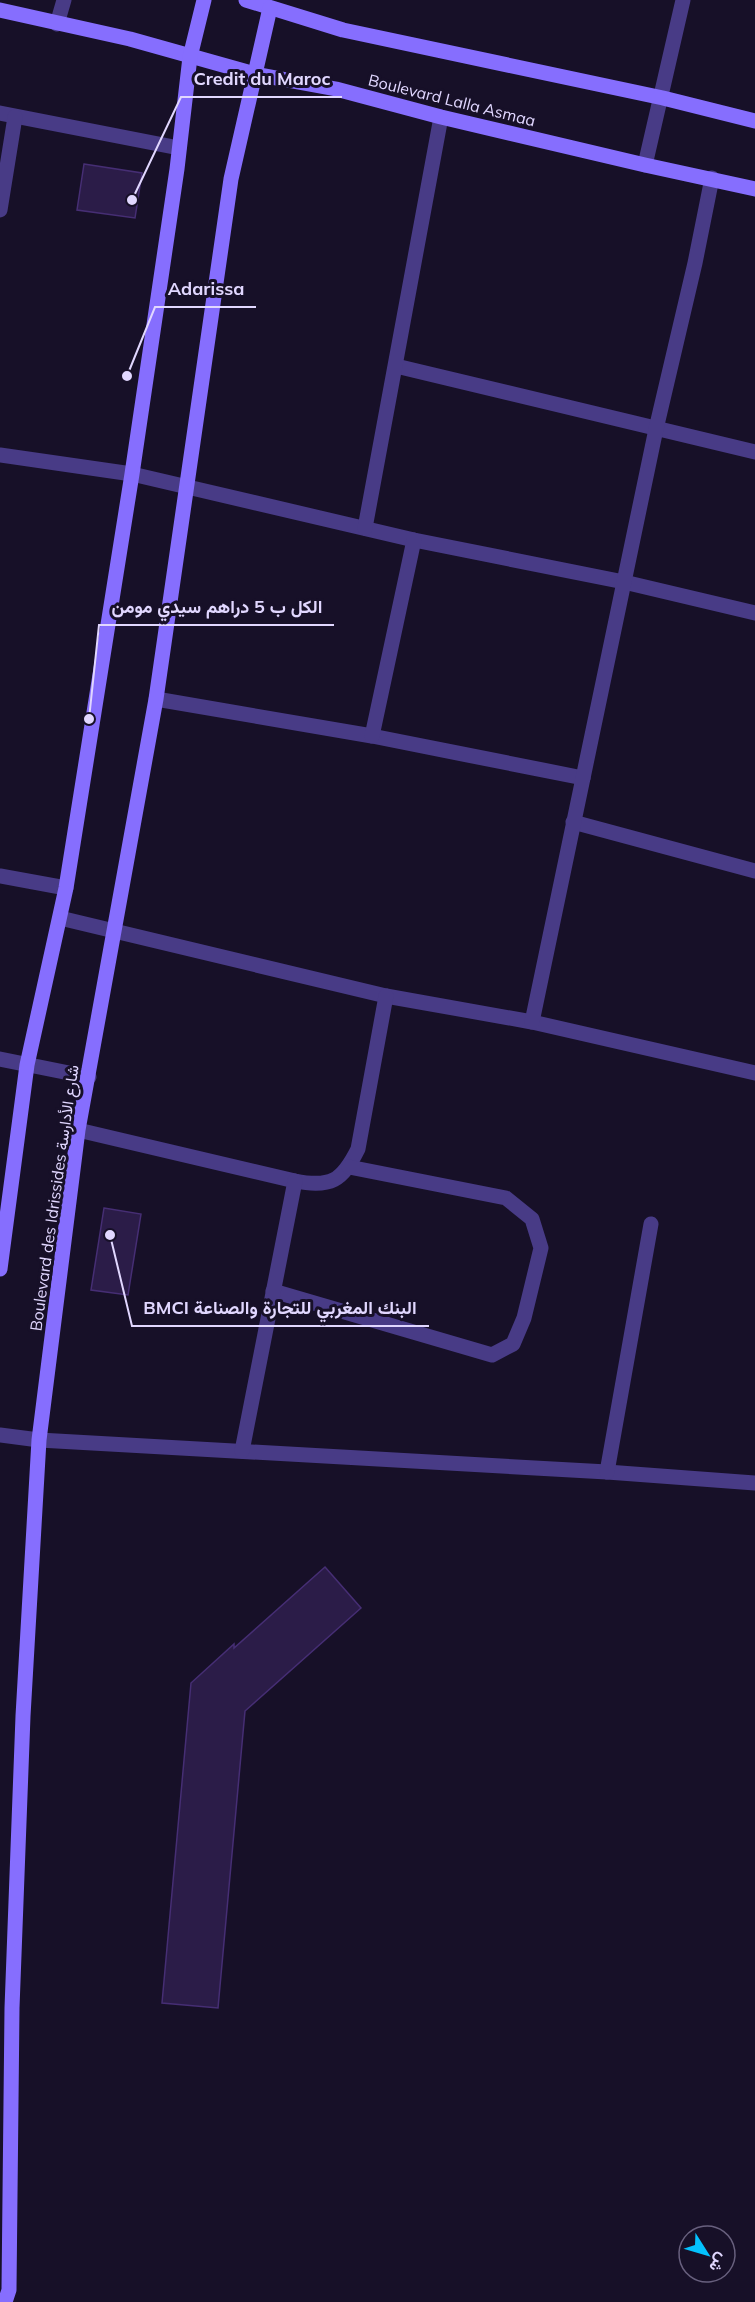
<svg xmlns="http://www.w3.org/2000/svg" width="755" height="2302" font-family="Mulish,Vazirmatn,sans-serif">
	<rect width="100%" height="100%" fill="#171028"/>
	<g fill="#2b1c48" stroke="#462e74" stroke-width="1.5">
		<path d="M84 164 142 173 135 218 77 210Z"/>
		<path d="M104 1208 141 1214 128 1295 91 1290Z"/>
		<path d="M325 1567 361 1608 245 1711 218 2008 162 2003 191 1683 234 1644V1648Z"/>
	</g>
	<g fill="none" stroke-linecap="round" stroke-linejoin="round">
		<g stroke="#483b86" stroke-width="15">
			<path d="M57 24 64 0"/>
			<path d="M0 113 179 148"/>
			<path d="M645 165 683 0"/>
			<path d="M0 210 15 117"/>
			<path d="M396 366 755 452"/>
			<path d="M0 455 132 474 414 540 624 582 755 613"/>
			<path d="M365 528 441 117"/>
			<path d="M156 699 372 736 583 778"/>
			<path d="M372 736 414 540"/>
			<path d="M573 822 755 871"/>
			<path d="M0 876 66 888"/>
			<path d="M60 918 386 996 532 1022 755 1073"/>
			<path d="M532 1022 656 429 695 263 712 178"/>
			<path d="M0 1059 89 1077"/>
			<path d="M78 1130 295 1181C331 1188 342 1181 358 1149L386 996"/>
			<path d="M273 1291 492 1355 513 1344 524 1318 541 1248 532 1219 506 1198 349 1167"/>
			<path d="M0 1435 39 1440 607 1472 755 1483"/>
			<path d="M242 1451 295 1181"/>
			<path d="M607 1472 651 1224"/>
		</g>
		<g stroke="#866efe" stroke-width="15">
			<path d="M246 0 343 30 663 98 755 121"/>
			<path d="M0 10 130 39 255 74 336 89 441 117 645 165 755 189"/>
			<path d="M0 1269 27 1065 66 888 132 474 177 169 190 57 204 0"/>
			<path d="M5 2302 9 2290 12 2008 23 1716 39 1440 78 1130 156 699 231 179 270 8"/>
		</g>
	</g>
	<g text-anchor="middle" stroke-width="6" stroke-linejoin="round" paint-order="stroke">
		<g font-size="16" fill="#e1d7ff" stroke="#171028">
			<text transform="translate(452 100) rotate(14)" y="6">Boulevard Lalla Asmaa</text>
			<text transform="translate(54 1198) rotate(-82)" y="6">Boulevard des Idrissides شارع الأدارسة</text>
		</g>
	</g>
	<path fill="none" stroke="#e1d7ff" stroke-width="2" d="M132 200L181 97H342M127 376L155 307H256M89 719L99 625H334M110 1235L132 1326H429"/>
	<g fill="#e1d7ff" stroke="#171028" stroke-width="2">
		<circle cx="132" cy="200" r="6"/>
		<circle cx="127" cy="376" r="6"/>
		<circle cx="89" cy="719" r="6"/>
		<circle cx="110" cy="1235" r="6"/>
	</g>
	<g font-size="18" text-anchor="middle" font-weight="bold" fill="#e1d7ff" stroke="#171028" stroke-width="6" stroke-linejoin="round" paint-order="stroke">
		<text x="262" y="85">Credit du Maroc</text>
		<text x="206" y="295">Adarissa</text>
		<text x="217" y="613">الكل ب 5 دراهم سيدي مومن</text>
		<text x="280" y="1314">BMCI البنك المغربي للتجارة والصناعة</text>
	</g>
	<g transform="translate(707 2254) rotate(127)"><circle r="28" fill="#171028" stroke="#68607e" stroke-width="1.5"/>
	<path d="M0-4.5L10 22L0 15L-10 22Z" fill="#04c2fe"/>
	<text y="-9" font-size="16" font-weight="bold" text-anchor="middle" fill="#e1d7ff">ش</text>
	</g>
</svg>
